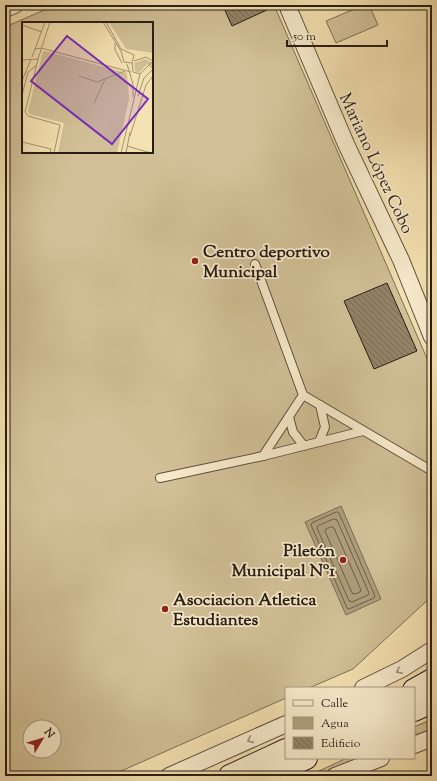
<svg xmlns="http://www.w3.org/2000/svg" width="437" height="781" font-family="'Sorts Mill Goudy',serif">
	<defs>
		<pattern id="park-crowns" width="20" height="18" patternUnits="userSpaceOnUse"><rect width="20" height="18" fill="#d2c198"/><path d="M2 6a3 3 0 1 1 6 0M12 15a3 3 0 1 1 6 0" fill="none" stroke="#b4a582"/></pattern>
		<pattern id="building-back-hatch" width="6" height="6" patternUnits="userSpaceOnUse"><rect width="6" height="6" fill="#938368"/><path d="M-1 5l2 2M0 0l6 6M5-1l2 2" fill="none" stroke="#786b55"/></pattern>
	</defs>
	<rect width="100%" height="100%" fill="#f5e2b2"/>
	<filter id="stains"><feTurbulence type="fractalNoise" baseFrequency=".005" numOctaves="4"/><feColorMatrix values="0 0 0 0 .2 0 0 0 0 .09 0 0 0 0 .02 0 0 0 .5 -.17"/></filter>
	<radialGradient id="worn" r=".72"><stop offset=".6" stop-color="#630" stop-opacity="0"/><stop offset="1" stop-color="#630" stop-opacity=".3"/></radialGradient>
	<g fill="#d2c198" stroke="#7d6f58" fill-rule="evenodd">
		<path d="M56 5H274L432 370V596L353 669 309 688H286V698L110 776H5V27ZM23 23H152V152H23ZM30 727H54V751H30Z"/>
		<path d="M364 5H369L378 25 336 43 326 21Z"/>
	</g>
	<g fill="url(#park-crowns)" stroke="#7d6f58">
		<path d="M432 719V729L414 736V727Z"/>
		<path d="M347 758H362L319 776H308Z"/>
	</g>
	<path fill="#af9f7d" stroke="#796b54" d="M341 506 381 599 346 615 305 522Z"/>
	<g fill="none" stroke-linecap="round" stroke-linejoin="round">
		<g stroke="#6c5e4a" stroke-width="1">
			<path d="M337 512 339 513 375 596 374 598 349 609 347 608 311 525 312 523Z"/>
			<path d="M334 519 337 520 369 593 368 595 352 602 349 601 317 528 318 526Z"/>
			<path d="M332 527 334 528 361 590 360 592 355 594 352 593 325 531 326 529Z"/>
		</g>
	</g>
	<g fill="url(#building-back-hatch)" stroke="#281d17">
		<path d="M213 5H265L267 10 232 26 223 6 215 10Z"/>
		<path d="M387 283 417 351 374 369 344 301Z"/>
	</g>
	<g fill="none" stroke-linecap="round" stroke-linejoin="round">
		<g stroke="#5b4e3e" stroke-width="10">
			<g id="lane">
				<path d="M255 264 303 395 432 471"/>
				<path d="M289 417 293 432 304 446"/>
				<path d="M319 442 325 427 320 405"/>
				<path d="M263 456 303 395"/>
				<path d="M160 478 263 456 363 431"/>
			</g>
		</g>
		<g stroke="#5b4e3e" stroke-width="18">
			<g id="street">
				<path d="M287 5 346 144 401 260 432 337"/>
				<path d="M5 9 15 5"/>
				<path d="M363 688 402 669 432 650"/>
				<path d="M414 745 432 738"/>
				<path d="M169 776 286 724"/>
				<path d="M335 776 381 758"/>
			</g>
		</g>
		<g stroke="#281d17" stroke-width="24">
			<g id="secondary">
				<path d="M414 690 432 680"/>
				<path d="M414 710 432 702"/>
				<path d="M230 776 286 750"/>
				<path d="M267 776 306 758"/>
			</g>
		</g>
		<use href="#lane" stroke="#f8eccd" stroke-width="8"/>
		<use href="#street" stroke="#f8eccd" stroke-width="16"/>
		<use href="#secondary" stroke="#f8eccd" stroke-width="22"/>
	</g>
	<defs><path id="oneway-chevron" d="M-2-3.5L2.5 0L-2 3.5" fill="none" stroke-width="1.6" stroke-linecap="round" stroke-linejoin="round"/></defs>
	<g stroke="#9a8f7b">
		<use href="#oneway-chevron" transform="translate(399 671) rotate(153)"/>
		<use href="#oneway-chevron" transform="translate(250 740) rotate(156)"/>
	</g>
	<g fill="#8f2418" stroke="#f8eccd" stroke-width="1.5">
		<circle cx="195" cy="261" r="4"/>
		<circle cx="343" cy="560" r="4"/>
		<circle cx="165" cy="609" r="4"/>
	</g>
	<g text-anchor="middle" stroke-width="3.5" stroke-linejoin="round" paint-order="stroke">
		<g font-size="17" fill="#281d17" stroke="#f8eccd">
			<text transform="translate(377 163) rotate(65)" y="6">Mariano López Cobo</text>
		</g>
		<g font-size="17" font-weight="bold" fill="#281d17" stroke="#f8eccd" text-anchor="start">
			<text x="203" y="257">Centro deportivo<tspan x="203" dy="20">Municipal</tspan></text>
			<text x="335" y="556" text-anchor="end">Piletón<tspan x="335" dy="20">Municipal Nº1</tspan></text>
			<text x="173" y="605">Asociacion Atletica<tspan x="173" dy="20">Estudiantes</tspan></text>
		</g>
	</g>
	<g transform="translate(22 22)">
		<rect width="131" height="131" fill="#f5e2b2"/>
		<path d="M23 29 105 51 107 77 95 131H36L42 101 7 92 6 89 21 30Z" fill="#d2c198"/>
		<path d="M87 0H131V31L104 27Z" fill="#d2c198"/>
		<path d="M123 37 131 41V48L125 42 117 51 113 49 112 41Z" fill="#d2c198"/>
		<path fill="none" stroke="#a39374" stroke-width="1" d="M81 0 99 29 102 40 110 41 112 33 99 27 84 0M0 3 20 10M93 21V28L100 41M13 27 19 26 109 50M10 35 23 0M16 37 3 90 6 94 38 103 32 131M0 38 16 37 28 0M112 39 124 35 131 39M110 41 111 50 118 52M105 42 111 62V75M57 54 75 60 103 49M0 59 9 37M0 73 6 50 15 43M116 74 122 56 131 47M72 81 83 57M108 114 124 63 131 54M0 120 29 127 28 131M105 124 129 131M99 131 118 52 131 39M104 131 108 110"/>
		<path fill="#7b2cbf" fill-opacity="0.15" stroke="#7b2cbf" stroke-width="2" d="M45 14 126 77 90 122 9 59Z"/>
		<rect width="131" height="131" fill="none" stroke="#281d17" stroke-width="2"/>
	</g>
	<rect width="437" height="781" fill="none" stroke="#f5e2b2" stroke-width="20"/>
	<rect x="6" y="6" width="425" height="769" fill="none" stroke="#281d17" stroke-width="2"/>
	<rect x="10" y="10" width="417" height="761" fill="none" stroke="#281d17"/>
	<rect x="285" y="687" width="130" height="72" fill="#f8eccd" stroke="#a59984"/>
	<rect x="293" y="700" width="20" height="6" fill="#f8eccd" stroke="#a59984"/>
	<text x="321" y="707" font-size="12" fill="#281d17">Calle</text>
	<rect x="293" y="717" width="20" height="12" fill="#af9f7d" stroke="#a59984"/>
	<text x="321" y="727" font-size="12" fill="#281d17">Agua</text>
	<rect x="293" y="737" width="20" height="12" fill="url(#building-back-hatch)" stroke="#a59984"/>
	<text x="321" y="747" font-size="12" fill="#281d17">Edificio</text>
	<g transform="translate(42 739) rotate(52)"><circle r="19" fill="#f8eccd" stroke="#a59984"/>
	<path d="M0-3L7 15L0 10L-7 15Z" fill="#8f2418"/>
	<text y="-6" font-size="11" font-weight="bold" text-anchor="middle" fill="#281d17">N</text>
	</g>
	<path d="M287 40v6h100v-6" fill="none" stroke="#281d17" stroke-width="2"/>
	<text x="293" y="40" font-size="12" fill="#281d17" stroke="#f8eccd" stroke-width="3" paint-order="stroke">50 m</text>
	<rect width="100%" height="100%" filter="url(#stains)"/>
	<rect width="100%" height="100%" fill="url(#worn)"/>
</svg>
